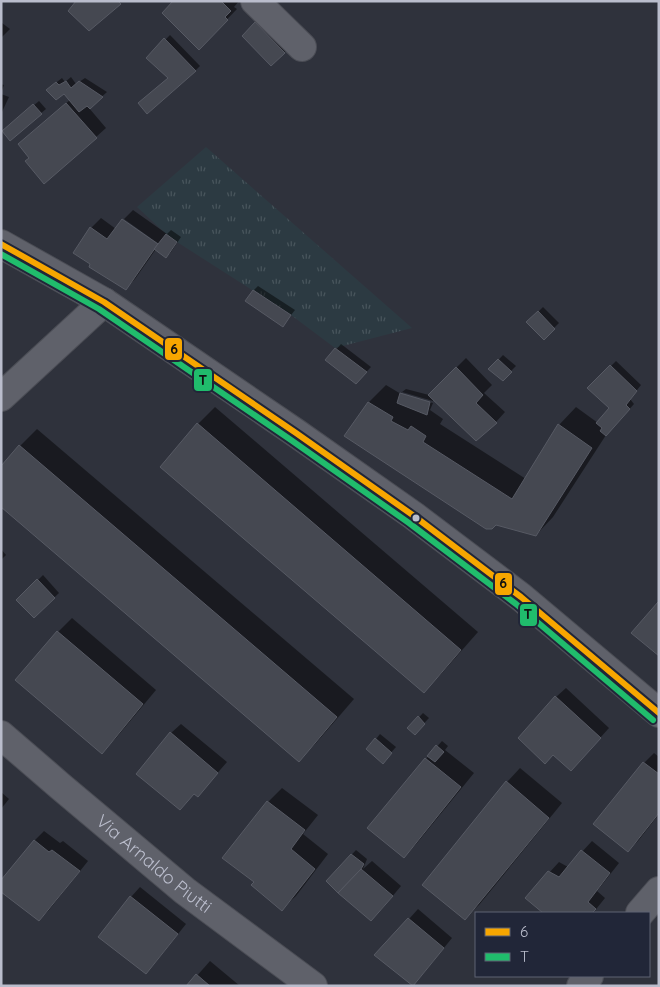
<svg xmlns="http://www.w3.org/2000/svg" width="660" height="987" font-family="Quicksand,sans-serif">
	<defs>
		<pattern id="grass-tufts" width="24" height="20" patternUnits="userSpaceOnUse" patternTransform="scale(1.25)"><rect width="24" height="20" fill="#2c3a42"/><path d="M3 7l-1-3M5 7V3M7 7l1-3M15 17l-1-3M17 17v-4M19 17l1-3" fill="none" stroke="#48555c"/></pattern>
	</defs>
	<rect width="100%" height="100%" fill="#2f323c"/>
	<path fill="url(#grass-tufts)" d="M206 147 412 328 335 348 291 315 177 242 166 234 137 207Z"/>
	<g fill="#0007">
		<path d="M175 1H239L234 7 237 9 199 48Z"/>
		<path d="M260 19 289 48 271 65 244 36Z"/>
		<path d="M2 23 10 29 1 38V24Z"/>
		<path d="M170 35 200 66 195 71 169 78 148 58Z"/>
		<path d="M71 77 76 84 85 78 107 92 89 108 106 128 96 137 30 158 29 135 70 100 64 92 53 85 62 78 65 82Z"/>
		<path d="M1 84 4 85 1 93Z"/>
		<path d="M1 94 9 97 1 114Z"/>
		<path d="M39 101 46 109 10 139 8 127Z"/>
		<path d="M133 210 167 234 171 230 181 237 171 252 166 257 156 249 135 279 125 289 92 264 74 253 91 228 101 218 116 229 159 247V244L124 219Z"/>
		<path d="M258 286 295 310 287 320 254 290Z"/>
		<path d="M543 307 559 323 544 338 528 322Z"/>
		<path d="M341 344 371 367 356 383 327 360Z"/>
		<path d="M503 355 516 366 503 379 490 369Z"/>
		<path d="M466 358 492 385 484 393 505 412 496 422 434 399 433 401 402 392 406 389 429 395Z"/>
		<path d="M616 361 641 385 630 399 634 404 606 435 553 517 536 535 496 524 369 402 386 385 401 394 402 392V395L433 403 430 410 443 419 440 424 526 479 559 425 576 407 598 423 611 408 589 388Z"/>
		<path d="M215 407 478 632 441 674 424 691 198 424Z"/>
		<path d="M37 429 354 699 316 743 299 760 20 446Z"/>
		<path d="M1 549 6 555 1 560Z"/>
		<path d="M43 575 59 593 34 617 18 600Z"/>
		<path d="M72 618 156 690 116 738 102 752 17 680 58 632Z"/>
		<path d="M566 688 609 728 581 759 553 753 556 697Z"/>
		<path d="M423 713 429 718 415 733 409 728Z"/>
		<path d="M181 724 227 762 207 785 195 793 180 809 171 733Z"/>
		<path d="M380 734 396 747 387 757 376 739Z"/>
		<path d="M442 741 448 746 445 750 474 773 417 843 404 857 426 759Z"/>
		<path d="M654 753 659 757V814L638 841 628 850 595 823 644 763Z"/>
		<path d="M520 768 562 803 479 905 465 918 507 782Z"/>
		<path d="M282 788 318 815 303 834 328 854 296 896 282 909 256 882 224 858 268 802Z"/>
		<path d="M1 792 9 799 1 809Z"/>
		<path d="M44 831 60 843 63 841 88 861 49 910 39 920 1 882 35 840Z"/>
		<path d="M592 841 619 863 597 891 605 898 593 913H545L526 898 559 862 568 867Z"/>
		<path d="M356 850 367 859 363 869 372 861 401 886 381 910 327 881Z"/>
		<path d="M140 887 186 924 155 963 146 973 100 937 131 897Z"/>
		<path d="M418 909 452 938 422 975 409 919Z"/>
		<path d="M210 961 240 986H188Z"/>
	</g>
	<g fill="#454851" stroke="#575a64">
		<path d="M76 1H118L121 4 89 31 68 11Z"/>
		<path d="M173 1H221L231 11 225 17 228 20 199 50 162 13Z"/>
		<path d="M255 22 285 53 271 66 242 36Z"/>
		<path d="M164 38 196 71 147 114 138 103 168 78 146 58Z"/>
		<path d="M66 81 71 88 79 81 103 97 90 109 87 106 79 112 64 94 56 100 46 90 56 82 59 85Z"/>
		<path d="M66 103 97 138 44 184 25 161 29 158 18 144Z"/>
		<path d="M33 104 42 114 10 141 2 131Z"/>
		<path d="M122 219 158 244 126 290 89 267 90 264 73 253 90 227 107 239Z"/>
		<path d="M166 234 177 242 166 258 154 249Z"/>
		<path d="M253 290 291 315 283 327 245 301Z"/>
		<path d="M538 311 555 329 544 340 526 322Z"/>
		<path d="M335 348 367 372 356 384 325 360Z"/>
		<path d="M498 359 512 372 503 381 488 369Z"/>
		<path d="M610 365 637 391 626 405 630 409 606 436 600 431 602 428 596 423 609 408 587 388Z"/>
		<path d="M456 367 483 395 476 403 497 423 476 441 428 395Z"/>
		<path d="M400 393 430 402 427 415 397 403Z"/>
		<path d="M368 402 393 417 391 421 408 430 411 426 426 436 423 442 512 499 558 424 592 448 536 536 496 525 492 529H486L344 436Z"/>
		<path d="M197 423 461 650 424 693 160 467Z"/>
		<path d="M19 445 337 717 299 762 1 507V466Z"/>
		<path d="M37 579 55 598 34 618 16 600Z"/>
		<path d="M658 602H659V656L631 633Z"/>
		<path d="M57 631 143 704 102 754 15 680Z"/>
		<path d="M555 696 601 738 571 771 553 755 545 764 518 738Z"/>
		<path d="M418 716 425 724 415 735 407 728Z"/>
		<path d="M170 732 218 773 198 797 194 794 180 810 136 774Z"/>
		<path d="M375 738 392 753 383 764 366 749Z"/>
		<path d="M436 745 444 752 435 762 427 756Z"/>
		<path d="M425 758 461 787 404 858 367 828Z"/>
		<path d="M643 762 659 774V813L628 852 593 824Z"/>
		<path d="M506 781 549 818 465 920 422 885Z"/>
		<path d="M267 801 305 830 291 849 315 869 282 911 251 885 254 882 222 858Z"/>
		<path d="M34 840 49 852 52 850 80 871 39 921 1 892V880Z"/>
		<path d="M581 850 610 873 588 902 596 909 592 913H543L525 898 548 871 559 877Z"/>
		<path d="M351 854 364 864 361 869 338 893 326 881Z"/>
		<path d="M361 869 393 896 371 921 338 893Z"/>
		<path d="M130 896 178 934 146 974 98 937Z"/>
		<path d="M408 918 444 948 413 986 374 955Z"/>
		<path d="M196 974 210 986H186Z"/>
	</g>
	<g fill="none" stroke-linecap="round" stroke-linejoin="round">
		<g stroke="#4b4d55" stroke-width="30">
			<g id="minor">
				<path d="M255 1 302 47"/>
				<path d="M1 244 104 302 296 433 414 516 521 597 659 713"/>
				<path d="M1 397 104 302"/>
				<path id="s1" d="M1 735 60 786 185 891 313 986"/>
				<path d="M640 913 659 891"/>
				<path d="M581 986 589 976"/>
			</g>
		</g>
		<use href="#minor" stroke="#5f616a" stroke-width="28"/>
		<g stroke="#212638" stroke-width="10">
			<path id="bus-1" d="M1 244 104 302 296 433 414 516 521 597 659 713"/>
		</g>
		<g stroke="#212638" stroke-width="10">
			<path id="bus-2" d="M1 254 99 309 291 440 409 523 516 604 653 720"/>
		</g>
		<use href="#bus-1" stroke="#f7a600" stroke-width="6"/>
		<use href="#bus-2" stroke="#20bc6c" stroke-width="6"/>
	</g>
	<circle fill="#babdcc" stroke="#212638" stroke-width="2" cx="416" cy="518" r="4.5"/>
	<g text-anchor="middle" stroke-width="4.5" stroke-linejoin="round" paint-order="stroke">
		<g font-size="18" fill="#babdcc" stroke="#212638">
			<text dy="6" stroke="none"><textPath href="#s1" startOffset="200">Via Arnaldo Piutti</textPath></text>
		</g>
	</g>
	<g stroke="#212638" stroke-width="2">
		<rect x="164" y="337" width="19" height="24" rx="5" fill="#f7a600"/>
		<rect x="193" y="368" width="20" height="24" rx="5" fill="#20bc6c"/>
		<rect x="494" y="572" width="19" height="24" rx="5" fill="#f7a600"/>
		<rect x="519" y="603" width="19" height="24" rx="5" fill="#20bc6c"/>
	</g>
	<g font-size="14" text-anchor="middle" font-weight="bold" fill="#111">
		<text x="174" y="354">6</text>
		<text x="203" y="385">T</text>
		<text x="503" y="588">6</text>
		<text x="528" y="619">T</text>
	</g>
	<rect width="660" height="987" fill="none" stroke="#babdcc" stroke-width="5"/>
	<rect x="475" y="912" width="175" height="65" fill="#212638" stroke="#5e6273"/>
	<rect x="485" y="928" width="25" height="8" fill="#f7a600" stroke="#5e6273"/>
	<text x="520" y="937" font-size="15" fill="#babdcc">6</text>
	<rect x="485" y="953" width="25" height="8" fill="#20bc6c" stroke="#5e6273"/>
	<text x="520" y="962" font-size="15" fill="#babdcc">T</text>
</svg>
